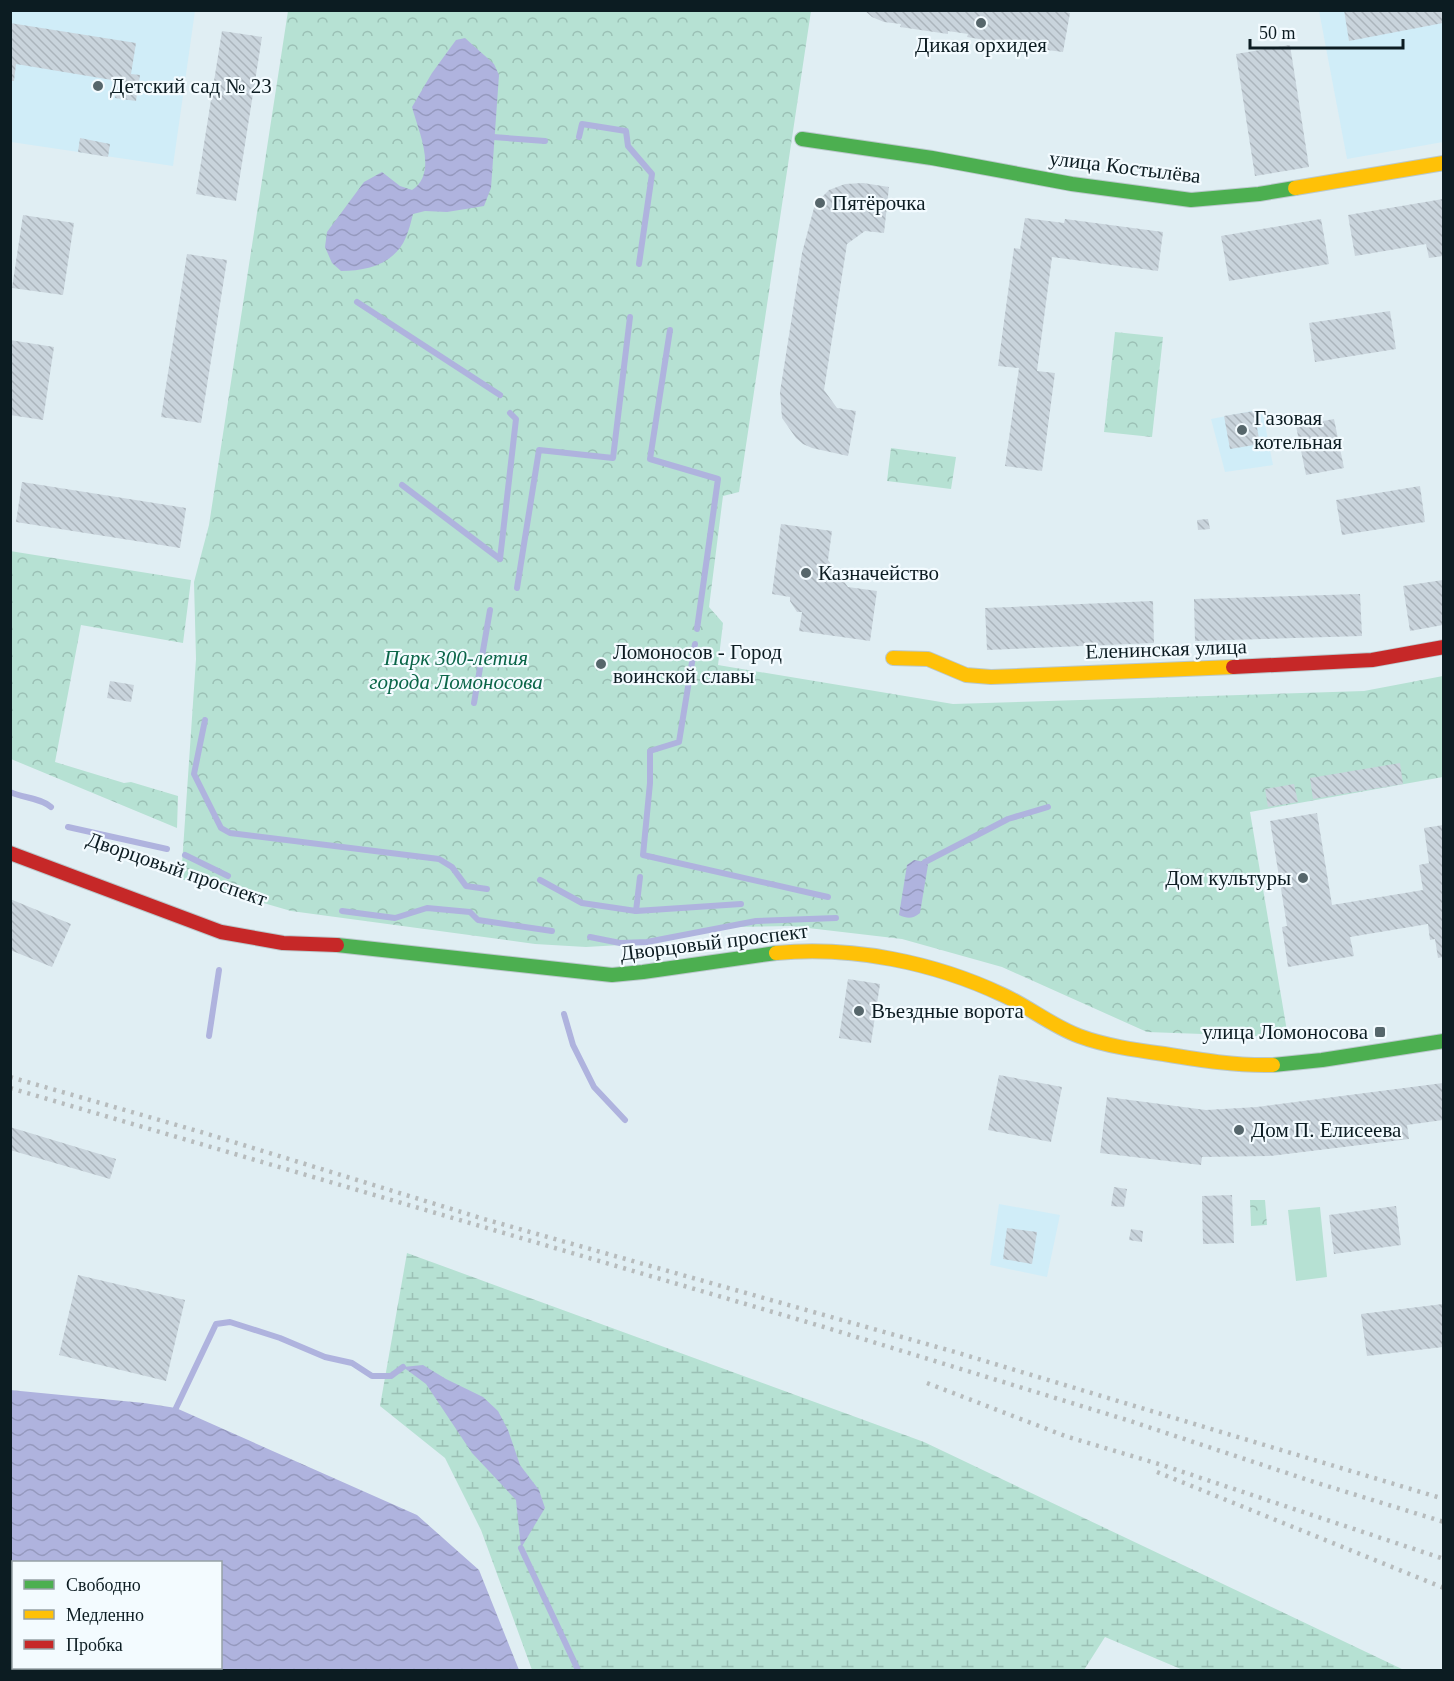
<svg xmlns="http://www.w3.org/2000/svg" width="1454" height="1681" font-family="Georgia,serif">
	<defs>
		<pattern id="wetland-marsh" width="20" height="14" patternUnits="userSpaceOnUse" patternTransform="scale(1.5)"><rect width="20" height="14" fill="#b6e1d3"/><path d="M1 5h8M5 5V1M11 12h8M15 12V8" fill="none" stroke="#9bc0b5"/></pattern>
		<pattern id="park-crowns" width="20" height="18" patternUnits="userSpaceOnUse" patternTransform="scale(1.5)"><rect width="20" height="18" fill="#b6e1d3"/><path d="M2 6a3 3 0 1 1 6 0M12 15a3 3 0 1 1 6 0" fill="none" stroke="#9bc0b5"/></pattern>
		<pattern id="water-waves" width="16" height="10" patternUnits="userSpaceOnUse" patternTransform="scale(1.5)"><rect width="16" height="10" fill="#afb3de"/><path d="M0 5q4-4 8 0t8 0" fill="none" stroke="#9599be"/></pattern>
		<pattern id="building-back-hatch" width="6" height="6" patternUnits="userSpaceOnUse" patternTransform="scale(1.5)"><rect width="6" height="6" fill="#c9d4dc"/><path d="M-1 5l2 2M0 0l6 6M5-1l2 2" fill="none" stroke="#abb5bc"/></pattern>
	</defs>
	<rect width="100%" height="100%" fill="#e0eef3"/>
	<g fill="#d0edf8">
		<path d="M11 11H195L173 166 11 142Z"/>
		<path d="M1319 11H1443V142L1347 159Z"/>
		<path d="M1262 409 1273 465 1225 472 1211 419Z"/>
		<path d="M999 1204 1060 1215 1047 1277 990 1265Z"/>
	</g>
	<path fill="url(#wetland-marsh)" d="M407 1253 924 1442 1404 1670H1183L1105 1637 1084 1670H532L481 1530 445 1458 380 1406Z"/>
	<g fill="url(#park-crowns)">
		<path d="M288 11H811L739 492 723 496 709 607 723 623 718 665 953 704 1364 691 1443 676V777L1250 812 1288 1037 1147 1032 1002 967 902 939 791 926 734 927 638 944 586 947 535 944 291 911 181 879 196 659 194 582 209 525Z"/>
		<path d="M1115 332 1163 337 1152 437 1104 432Z"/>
		<path d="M891 448 956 457 951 489 887 481Z"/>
		<path d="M10 551 191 580 183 643 81 625 55 762 124 783 131 782 178 796 177 828 11 759Z"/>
		<path d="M1250 1200H1265L1267 1225 1251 1226Z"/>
	</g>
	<path fill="#b6e1d3" d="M1320 1207 1327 1277 1296 1281 1288 1210Z"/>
	<g fill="url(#water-waves)" fill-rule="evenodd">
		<path d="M465 38 494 64 499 75 491 188 484 206 447 212 425 211 413 214C411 222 409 230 406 237 395 264 367 271 341 271L332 263 325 247 327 232 364 182 382 172 400 186 412 190C438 173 419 133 412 107L432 73 456 40Z"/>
		<path d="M914 860 925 862 928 865 920 913C912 919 908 919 899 915L907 865Z"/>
		<path d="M423 1365 446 1379 483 1397 498 1411 508 1430 520 1465 539 1490 545 1508 521 1548 516 1500 472 1453 426 1384 403 1367Z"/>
		<path d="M10 1390 144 1403 176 1408 417 1515 479 1570 519 1670H11ZM14 1562H220V1668H14Z"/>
	</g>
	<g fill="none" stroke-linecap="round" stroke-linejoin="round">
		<g stroke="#afb3de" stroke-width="6">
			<path d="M493 137 545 141"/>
			<path d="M579 137 582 124 626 131 628 146 652 174 639 264"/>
			<path d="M357 302 500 395"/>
			<path d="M670 330 650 459 718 479 697 629"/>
			<path d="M402 485 500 559"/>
			<path d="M500 559 516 419 510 413"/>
			<path d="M517 588 539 450 613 458 630 317"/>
			<path d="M695 644 679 742 650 751V783L643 855 828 897"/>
			<path d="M474 703 490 610"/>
			<path d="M205 720 194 774 221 828 230 833 439 859 452 867 466 886 487 889"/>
			<path d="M10 792C23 798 41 798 51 807"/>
			<path d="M68 827 167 849"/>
			<path d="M185 855 228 876"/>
			<path d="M925 862 1008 819 1048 807"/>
			<path d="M540 880 582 903 636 911 741 904"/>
			<path d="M342 911 395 918 427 908 470 912 478 920 552 931"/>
			<path d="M636 911 640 877"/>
			<path d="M590 937 620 943 647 942 756 921 836 918"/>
			<path d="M564 1014 573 1045 594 1087 625 1120"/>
			<path d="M209 1036 219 970"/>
			<path d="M176 1408 216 1324 230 1322 280 1338 325 1357 352 1363 372 1376H391L403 1367"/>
			<path d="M521 1548 578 1670"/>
		</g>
	</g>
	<g fill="url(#building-back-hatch)">
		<path d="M864 10H1055L1070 13 1063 52 1039 49V46L1020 43V46L967 37 968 34 948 31V34L900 27 901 24 884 22 872 17Z"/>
		<path d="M1344 10H1443V23L1349 41Z"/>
		<path d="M10 23 136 43 131 74 140 75 136 101 115 98 118 81 16 64 14 81H10Z"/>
		<path d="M222 31 262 37 236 201 196 194Z"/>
		<path d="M1290 45 1309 167 1255 176 1236 54Z"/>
		<path d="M80 138 110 144 108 157 78 152Z"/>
		<path d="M863 183 889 187 884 233 865 231 847 244 824 390 837 408 856 411 848 456 812 448 803 444 796 438 782 418 780 392 802 253 815 204 829 190 845 184Z"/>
		<path d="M1443 199V256L1429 258 1426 244 1355 256 1348 215Z"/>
		<path d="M23 215 74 223 63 295 12 288Z"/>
		<path d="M1025 218 1064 223 1065 219 1163 232 1158 271 1052 257 1037 371 1055 373 1042 471 1005 466 1019 368 998 366 1014 248 1020 249Z"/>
		<path d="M1321 219 1329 264 1229 281 1221 236Z"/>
		<path d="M187 254 227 260 201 423 161 417Z"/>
		<path d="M1390 311 1396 349 1315 362 1309 323Z"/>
		<path d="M10 340 54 347 43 420 10 415Z"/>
		<path d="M1254 411 1260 444 1230 449 1224 416Z"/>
		<path d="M1334 419 1344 468 1306 475 1296 426Z"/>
		<path d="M22 482 186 508 180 548 16 522Z"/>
		<path d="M1420 486 1425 522 1342 535 1336 500Z"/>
		<path d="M1208 519 1210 529 1198 530 1197 520Z"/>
		<path d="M781 524 832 531 828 560 848 587 877 591 870 641 799 631 802 612H797L790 601V597L772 594Z"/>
		<path d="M1443 580V625L1410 631 1403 586Z"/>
		<path d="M1360 594 1362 636 1195 641 1194 599Z"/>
		<path d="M1153 601 1154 643 987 650 985 608Z"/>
		<path d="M110 681 134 685 131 702 107 698Z"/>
		<path d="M1400 763 1403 784 1313 799 1310 778Z"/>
		<path d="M1294 784 1298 802 1268 807 1265 789Z"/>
		<path d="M1317 813 1332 905 1423 890 1419 865 1429 863 1424 828 1443 825V957L1438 958 1435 939 1430 940 1428 924 1350 937 1354 956 1288 967 1282 927 1287 926 1270 821Z"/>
		<path d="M10 899 71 924 52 967 10 950Z"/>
		<path d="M848 979 880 984 871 1043 839 1038Z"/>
		<path d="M999 1075 1062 1087 1051 1142 988 1130Z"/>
		<path d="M1443 1083V1120L1407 1125 1409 1139 1269 1156 1202 1157 1201 1165 1100 1153 1107 1097 1206 1110 1257 1107Z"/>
		<path d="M10 1127 116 1159 110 1179 10 1150Z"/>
		<path d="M1114 1187 1127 1189 1124 1207 1111 1206Z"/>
		<path d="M1232 1195 1234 1243 1203 1244 1202 1196Z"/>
		<path d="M1396 1206 1401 1245 1334 1254 1329 1215Z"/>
		<path d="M1007 1228 1037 1232 1032 1264 1003 1259Z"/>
		<path d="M1131 1229 1143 1231 1142 1242 1129 1240Z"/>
		<path d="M78 1275 185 1300 166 1381 59 1355Z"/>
		<path d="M1443 1304V1347L1367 1356 1361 1314Z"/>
	</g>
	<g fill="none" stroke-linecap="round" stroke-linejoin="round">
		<g stroke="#bac8cc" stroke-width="16">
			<g id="fast">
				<path d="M802 139 932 158 1072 184 1191 200 1259 194 1295 188"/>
				<path d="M337 945 612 975 643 972 776 953"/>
				<path d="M1273 1065 1322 1060 1444 1041"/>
			</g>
		</g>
		<g stroke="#bac8cc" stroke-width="16">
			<g id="slow">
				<path d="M1295 188 1444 163"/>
				<path d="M893 658 928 659 966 675 991 677 1233 667"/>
				<path d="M776 953C853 946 933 962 1003 995 1029 1007 1052 1026 1079 1036 1106 1046 1135 1050 1164 1054 1200 1060 1236 1066 1273 1065"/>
			</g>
		</g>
		<g stroke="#bac8cc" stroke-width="16">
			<g id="jam">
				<path d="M1233 667 1372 660 1444 647"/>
				<path d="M10 853 221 932 283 943 337 945"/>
			</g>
		</g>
		<use href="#fast" stroke="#4caf50" stroke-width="14"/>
		<use href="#slow" stroke="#ffc107" stroke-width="14"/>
		<use href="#jam" stroke="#c62828" stroke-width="14"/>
		<g stroke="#b7bcbd" stroke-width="4.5" stroke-dasharray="3 6" stroke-linecap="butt">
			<path d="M10 1077 201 1132 484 1219 955 1352 1444 1499"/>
			<path d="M10 1088 824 1327 1127 1420 1314 1482 1444 1522"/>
			<path d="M927 1383 1065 1436 1162 1465 1444 1559"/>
			<path d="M1157 1472 1444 1588"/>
		</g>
	</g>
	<g fill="#56666b" stroke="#f3fbff" stroke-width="2">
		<circle cx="981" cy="23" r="6"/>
		<circle cx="98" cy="86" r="6"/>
		<circle cx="820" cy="203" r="6"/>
		<circle cx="1242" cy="430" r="6"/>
		<circle cx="806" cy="573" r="6"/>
		<circle cx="601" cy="664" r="6"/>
		<circle cx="1303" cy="878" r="6"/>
		<circle cx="859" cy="1011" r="6"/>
		<rect x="1374" y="1026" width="12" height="12" rx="3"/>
		<circle cx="1239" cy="1130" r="6"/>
	</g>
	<g text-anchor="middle" stroke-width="4.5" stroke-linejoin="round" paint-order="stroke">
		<g font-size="21" fill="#0c1c22" stroke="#f3fbff" text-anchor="start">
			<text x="981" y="52" text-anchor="middle">Дикая орхидея</text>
			<text x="110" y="93">Детский сад № 23</text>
			<text x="832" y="210">Пятёрочка</text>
			<text x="1254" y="425">Газовая<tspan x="1254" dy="24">котельная</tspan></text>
			<text x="818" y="580">Казначейство</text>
			<text x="613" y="659">Ломоносов - Город<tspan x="613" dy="24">воинской славы</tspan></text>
			<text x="1291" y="885" text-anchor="end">Дом культуры</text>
			<text x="871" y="1018">Въездные ворота</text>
			<text x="1368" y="1039" text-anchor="end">улица Ломоносова</text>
			<text x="1251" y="1137">Дом П. Елисеева</text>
		</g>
		<g font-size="21" fill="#0c1c22" stroke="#f3fbff">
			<text transform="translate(1125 167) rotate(7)" y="7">улица Костылёва</text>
			<text transform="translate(1166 649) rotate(-2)" y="7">Еленинская улица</text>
			<text transform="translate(177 869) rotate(19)" y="7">Дворцовый проспект</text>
			<text transform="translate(714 942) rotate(-7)" y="7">Дворцовый проспект</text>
		</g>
		<g font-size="21" font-style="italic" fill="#0a6548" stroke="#f3fbff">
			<text x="456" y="665">Парк 300-летия<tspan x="456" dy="24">города Ломоносова</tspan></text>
		</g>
	</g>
	<rect width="1454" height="1681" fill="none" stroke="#0c1c22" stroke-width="24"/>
	<rect x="12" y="1561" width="210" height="108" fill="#f3fbff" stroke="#97a2a7" stroke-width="1.5"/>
	<rect x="24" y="1580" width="30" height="9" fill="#4caf50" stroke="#97a2a7" stroke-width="1.5"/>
	<text x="66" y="1591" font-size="18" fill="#0c1c22">Свободно</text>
	<rect x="24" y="1610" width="30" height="9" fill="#ffc107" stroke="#97a2a7" stroke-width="1.5"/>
	<text x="66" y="1621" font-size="18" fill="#0c1c22">Медленно</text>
	<rect x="24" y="1640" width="30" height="9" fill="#c62828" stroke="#97a2a7" stroke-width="1.5"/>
	<text x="66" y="1651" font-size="18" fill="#0c1c22">Пробка</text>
	<path d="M1250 39v9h153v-9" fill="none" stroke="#0c1c22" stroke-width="3"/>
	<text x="1259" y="39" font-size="18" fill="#0c1c22" stroke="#f3fbff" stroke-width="4.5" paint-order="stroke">50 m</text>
</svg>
